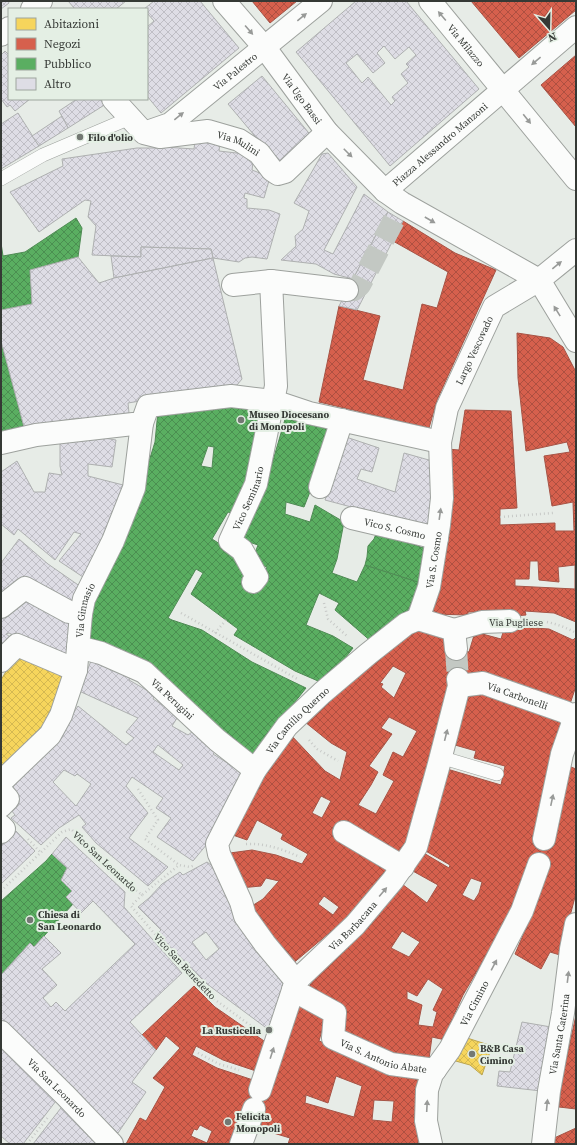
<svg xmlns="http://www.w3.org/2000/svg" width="577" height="1145" font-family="'Source Serif 4',serif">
	<defs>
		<pattern id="homes-cross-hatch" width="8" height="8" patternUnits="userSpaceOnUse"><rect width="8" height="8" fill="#f6d55c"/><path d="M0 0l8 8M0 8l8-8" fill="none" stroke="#d4b851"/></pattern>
		<pattern id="shops-cross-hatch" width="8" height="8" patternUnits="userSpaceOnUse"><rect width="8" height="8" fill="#d6604d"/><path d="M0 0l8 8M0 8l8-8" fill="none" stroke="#ae5041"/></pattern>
		<pattern id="public-cross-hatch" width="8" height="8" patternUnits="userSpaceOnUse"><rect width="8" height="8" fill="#5aae61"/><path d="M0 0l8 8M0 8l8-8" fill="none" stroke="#4b8f51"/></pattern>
		<pattern id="building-cross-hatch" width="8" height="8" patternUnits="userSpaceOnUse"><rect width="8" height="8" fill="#dedde5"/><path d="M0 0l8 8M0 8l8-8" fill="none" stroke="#bfbec5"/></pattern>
	</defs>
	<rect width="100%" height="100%" fill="#e7ece7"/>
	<g fill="url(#homes-cross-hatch)" stroke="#bca650">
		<path d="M17 653 67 673 50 719 1 774V680Z"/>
		<path d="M464 1037 492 1046 482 1075 470 1065 452 1060Z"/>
		<path d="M221 1105 243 1112 234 1138 212 1131Z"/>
	</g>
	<g fill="url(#shops-cross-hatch)" stroke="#a65446" fill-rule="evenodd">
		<path d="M252 1H297L270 23Z"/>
		<path d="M471 1H576V10L519 58Z"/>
		<path d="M576 55V127L541 85Z"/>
		<path d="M403 221 455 253 496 270 437 400 429 428 319 402 339 306 380 316 363 380 403 390 422 304 437 308 448 272 393 241Z"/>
		<path d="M517 333 550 338 563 347 576 372V622L554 613 525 611 526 615 514 616 484 612H468V615L432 614 440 590 447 449 459 450 465 410 511 411 517 508 500 509V525L555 523V531H574L573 502 552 506 544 456 570 452 567 442 526 451 518 378ZM530 561H538L539 580 559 582 558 567 575 565V589L515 586V579H529Z"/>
		<path d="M408 626 447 639 445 645 469 652 475 632 501 639 505 626 549 629 573 640 576 637V686L568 710 472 676 412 836 395 867 353 919 348 915 341 923 291 965 247 909 263 899 279 881 266 878 261 886 240 888 230 853 252 850 276 855 302 864 308 854 281 839 283 834 257 820 247 840 227 833 289 733 325 771 340 780 347 752 331 743 305 722ZM393 666 406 673 394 698 381 687 383 684 380 683ZM389 717 417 731 403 757 393 752 383 775 394 781 376 814 358 805 371 785 378 772 369 766 392 734 381 728ZM321 796 331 801 322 818 312 813ZM324 896 339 907 333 915 318 904Z"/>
		<path d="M468 689 563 719 566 765 576 769V893L560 955 550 952 541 969 515 954 536 905 513 909 463 995 453 1017 459 1019 450 1041 432 1037 428 1066 345 1038 305 992 327 962 398 881 427 903 438 885 411 870 422 852 449 868 450 865 424 850 447 769 501 785 505 766 474 758 476 751 455 745ZM471 878 482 882 479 893 474 901 462 895ZM402 931 420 942 409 957 391 948ZM428 979 443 989 433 1010 437 1012 433 1027 418 1025 422 1005 407 999V991L417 996Z"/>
		<path d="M194 986 215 1007 267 1043 256 1071 223 1060 196 1046 192 1055 217 1068 256 1081 297 997 327 1012 319 1041 391 1067 419 1071V1126L418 1144H288L290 1138 260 1129 264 1114 249 1108 234 1144H126L140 1118 146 1121 165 1087 153 1078 180 1048 166 1036 156 1050 142 1035ZM336 1076 362 1086 354 1117 305 1103 306 1095 328 1103ZM374 1100 394 1101 392 1122 372 1120ZM200 1125 212 1131 207 1143 191 1136 194 1129 197 1130Z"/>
		<path d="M576 1015V1109L559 1107 562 1080Z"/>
		<path d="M576 1128V1144H555L552 1139Z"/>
	</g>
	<g fill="url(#public-cross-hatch)" stroke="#4f8b54" fill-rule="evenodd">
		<path d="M76 218 82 228 78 257 30 270 32 304 1 310V243L3 256 25 252Z"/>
		<path d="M1 341 24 427 1 435Z"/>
		<path d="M260 406 251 481 233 514 228 512 212 539 231 551 247 568 243 577 262 585 267 567 252 561 258 545 240 539 269 474 286 416 334 431 304 507 286 502 285 514 310 522 315 505 344 522 337 559 332 573 357 582 365 565 421 583 405 616 373 643 335 610 339 603 319 593 306 625 333 636 353 648 325 684 295 671 234 635 238 629 191 594 203 573 196 569 168 618 172 620 202 630 252 662 306 688 253 755 197 712 156 671 158 668 82 641 88 601 126 535 155 442 158 411ZM208 446 214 447 212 468 201 466Z"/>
		<path d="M376 534 401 540 429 550 421 583 365 565 367 557 368 546 374 539Z"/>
		<path d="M52 854 67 868 61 880 72 891 66 897 73 904 34 947 30 943 1 975V901L46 861Z"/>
	</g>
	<g fill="url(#building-cross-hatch)" stroke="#aeb0b0" fill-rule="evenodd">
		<path d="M1 1H8L9 3 1 9Z"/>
		<path d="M68 1H126L116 9H75Z"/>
		<path d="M154 1H200L239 48 161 113 147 96V27L154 21 147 13V9H144Z"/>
		<path d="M356 1H406L479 89 390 166 296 52ZM384 46 395 59 409 47 416 55 406 64 409 67 401 74 408 83 392 97 395 101 391 105 368 77 362 83 346 63 357 54 373 73 385 63 377 53Z"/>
		<path d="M5 51 9 55V99H30L15 111 10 105 7 107 1 99V55Z"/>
		<path d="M262 76 313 138 280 166 228 104Z"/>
		<path d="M77 99H102L106 104 68 128 59 111Z"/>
		<path d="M18 113 39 146 1 169V124Z"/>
		<path d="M62 116 68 128 39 146 32 136Z"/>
		<path d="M195 141 220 143 219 151 254 155 252 170 270 177 264 198 245 193 244 198 247 199V208L269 210 280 214 267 259 252 257 245 258 239 262 213 258 211 249 141 247V257L92 255 96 226 88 217 91 201 85 200 39 232 10 192 63 166 62 159 137 148H156L155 143 165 147 194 149Z"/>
		<path d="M328 153 357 187 324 250 333 254 364 194 388 212 353 279 334 274 316 264 281 260 296 246 295 236 303 229 309 211 294 203 322 154Z"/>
		<path d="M388 212 403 221 357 310 339 306Z"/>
		<path d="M141 247 211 249 213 258 114 278 111 256 141 257Z"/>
		<path d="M78 257 99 283 114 278 213 258 242 379 237 385 128 403 129 413 78 421V418L24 427 1 341V310L32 304 30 270Z"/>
		<path d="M92 436 116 440 112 467 88 464V476L127 486 86 579 59 561 81 534 74 532 55 560 18 529 14 535 1 524V472L17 461 34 492H45L49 473 62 475 60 466V438Z"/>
		<path d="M346 437 379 448 372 472 361 469 357 479 395 492 404 453 436 462V498L428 524 404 521 325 500Z"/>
		<path d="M19 539 48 564 84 589 71 610 22 580 1 596V563Z"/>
		<path d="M29 597 76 617 66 661 9 633 6 634 14 640 1 656V619Z"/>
		<path d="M93 656 133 673 129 680 155 695 153 699 179 715 172 726 188 735 192 732 218 749 213 754 245 774 212 838 193 861 157 837 171 818 156 808 163 798 132 777 126 786 148 813 129 838 168 867 148 886 96 843 82 827 86 824 79 815 59 828 41 845 11 818 15 815 8 806 9 789 60 734 78 706 126 745 134 738 126 732 138 718 79 691ZM158 745 183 765 179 770 153 752ZM64 770 75 776 77 774 91 784 76 806 53 782Z"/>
		<path d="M16 831 35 851 1 884V846Z"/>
		<path d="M66 837 125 892 124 907 182 973 130 1022 156 1050 132 1082 146 1092 118 1133 1 1024V975L30 943 34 947 44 936 61 953 42 969 57 985 43 998 51 1007 56 1002 65 1011 135 944 93 901 81 913 66 897 72 891 61 880 67 868 52 854Z"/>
		<path d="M207 862 219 871 289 983 269 1030 207 984 157 934 161 930 138 907 149 898 162 884 180 872 183 875ZM206 932 219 949 206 960 192 942Z"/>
		<path d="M522 1022 551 1027 541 1091 497 1086 499 1071 510 1072Z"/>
		<path d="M1 1038 59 1097 23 1144H10L1 1136Z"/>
		<path d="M64 1104 104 1144H33Z"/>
	</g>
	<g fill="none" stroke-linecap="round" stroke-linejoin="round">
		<g stroke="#c3c8c3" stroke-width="22" stroke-dasharray="22 11" stroke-linecap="butt">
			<path d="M347 290H354L360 285 396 216"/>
			<path d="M456 649 458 679"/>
		</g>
		<g stroke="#9da19d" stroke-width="14">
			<g id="lane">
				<path d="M1 179 43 155 130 118"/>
				<path d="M440 757 497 774"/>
			</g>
		</g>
		<g stroke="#9da19d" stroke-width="24">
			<g id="street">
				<path id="s1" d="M224 1 265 48 327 132 385 191 402 203 539 280"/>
				<path id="s2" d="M430 1 576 179"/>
				<path d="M32 9 41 1"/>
				<path d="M1 35 9 28"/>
				<path id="s3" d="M113 99 144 133 160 137 208 131 239 140 259 153 272 170 278 174 285 172 327 132"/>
				<path id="s4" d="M147 132 170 124 321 1"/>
				<path id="s5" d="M385 191 576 27"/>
				<path d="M539 280 576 341"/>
				<path d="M233 285 271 281"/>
				<path d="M1 443 36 435 142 423 148 406 231 396 273 401 309 413 440 442"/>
				<path d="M320 487 342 420"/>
				<path id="s6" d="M352 518 437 538"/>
				<path id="s7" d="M253 582 257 577 242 550 230 541 256 484 276 386 271 281 347 290"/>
				<path d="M1 607 25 588 69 612 81 614"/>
				<path d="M454 630 482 622 510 621"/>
				<path id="s8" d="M78 647 101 653 144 672 217 740 255 770"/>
				<path id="s9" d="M456 649 454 630 418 619 429 587 439 525 442 498 440 442 447 408 494 307 539 280 576 250"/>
				<path d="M1 661 17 645 76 670"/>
				<path id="s10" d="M459 686 483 683 565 712 574 718"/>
				<path id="s11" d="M1 782 50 735 61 715 76 670 81 614 84 599 113 541 134 488 142 423"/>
				<path d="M1 791 8 799 1 806"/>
				<path d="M1 826 4 829 1 832"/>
				<path d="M344 832 403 867"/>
				<path d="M544 839 562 754 576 714"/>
				<path id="s12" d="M296 981 265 944 245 916 241 902 219 854 217 844 255 770 287 726 322 693 368 654 406 624 418 619"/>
				<path id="s13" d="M293 990 335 1013 333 1038 391 1064 435 1070"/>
				<path id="s14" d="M1 1032 66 1096 112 1144"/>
				<path id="s15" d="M260 1090 296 981 355 925 393 880 416 847 439 764 459 686 458 679"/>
				<path d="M241 1144 254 1109"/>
				<path id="s16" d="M431 1144 426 1121 427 1090 432 1074 450 1049 522 911 539 864"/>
				<path id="s17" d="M543 1144 549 1091 563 1013 571 949 576 924"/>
			</g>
		</g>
		<g stroke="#c7c9c7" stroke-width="2.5" stroke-dasharray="1 3" stroke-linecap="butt">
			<path d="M500 517 553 513"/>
			<path d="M324 603 328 619 348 637"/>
			<path d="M181 613 299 680"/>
			<path d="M535 621C550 621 563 626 576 633"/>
			<path d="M215 633 226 620"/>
			<path d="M309 740 317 749 338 761"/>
			<path d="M138 789 158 820 145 839 179 865"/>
			<path d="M28 839 41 853"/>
			<path d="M246 844C265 843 282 849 300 857"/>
			<path d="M1 891 62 832 71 829 129 885 142 895 179 865 190 867 195 865"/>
			<path d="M142 895 131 906 188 973 214 999 254 1028"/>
			<path d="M198 1053 219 1064 239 1070"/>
			<path d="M27 1144 49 1116"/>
		</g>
		<use href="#lane" stroke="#fbfcfb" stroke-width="13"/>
		<use href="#street" stroke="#fbfcfb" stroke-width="22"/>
	</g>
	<defs><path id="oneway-solid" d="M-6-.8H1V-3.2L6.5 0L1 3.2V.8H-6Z"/></defs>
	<g fill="#989a98">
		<use href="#oneway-solid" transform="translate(442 16) rotate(-130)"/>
		<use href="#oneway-solid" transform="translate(302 17) rotate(-39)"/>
		<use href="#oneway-solid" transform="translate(249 30) rotate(49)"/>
		<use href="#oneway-solid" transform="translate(536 61) rotate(140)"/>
		<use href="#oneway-solid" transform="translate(179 116) rotate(-39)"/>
		<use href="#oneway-solid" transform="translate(527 119) rotate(51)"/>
		<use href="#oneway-solid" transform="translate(348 153) rotate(45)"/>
		<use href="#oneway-solid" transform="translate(430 220) rotate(30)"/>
		<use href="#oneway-solid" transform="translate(557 265) rotate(-39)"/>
		<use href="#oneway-solid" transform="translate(557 311) rotate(-122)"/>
		<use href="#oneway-solid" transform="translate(440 514) rotate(-82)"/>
		<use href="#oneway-solid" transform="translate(446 735) rotate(-76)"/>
		<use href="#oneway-solid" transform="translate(552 800) rotate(-78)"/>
		<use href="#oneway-solid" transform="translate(383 892) rotate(-50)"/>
		<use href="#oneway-solid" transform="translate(494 965) rotate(-62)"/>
		<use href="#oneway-solid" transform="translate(568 977) rotate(-83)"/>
		<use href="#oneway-solid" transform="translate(272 1053) rotate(-72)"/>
		<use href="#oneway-solid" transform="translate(547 1105) rotate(-84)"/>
		<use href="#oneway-solid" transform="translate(427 1106) rotate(-87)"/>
	</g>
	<g fill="#737873" stroke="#e4efe4" stroke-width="1.5">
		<circle cx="80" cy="137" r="4"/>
		<circle cx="241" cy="420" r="4"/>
		<circle cx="30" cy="920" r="4"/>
		<circle cx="269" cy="1030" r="4"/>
		<circle cx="472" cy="1054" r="4"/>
		<circle cx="228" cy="1122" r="4"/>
	</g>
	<g text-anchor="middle" stroke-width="4" stroke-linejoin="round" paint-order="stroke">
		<g font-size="10" fill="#353935" stroke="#e4efe4">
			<text dy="4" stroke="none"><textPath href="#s2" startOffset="57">Via Milazzo</textPath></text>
			<text dy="4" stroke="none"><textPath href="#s4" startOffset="108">Via Palestro</textPath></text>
			<text dy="4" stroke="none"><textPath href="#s1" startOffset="125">Via Ugo Bassi</textPath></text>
			<text dy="4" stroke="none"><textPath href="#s5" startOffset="72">Piazza Alessandro Manzoni</textPath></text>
			<text dy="4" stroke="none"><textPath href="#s3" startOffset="144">Via Mulini</textPath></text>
			<text dy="4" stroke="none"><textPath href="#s9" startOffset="335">Largo Vescovado</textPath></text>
			<text dy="4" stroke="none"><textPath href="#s7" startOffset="99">Vico Seminario</textPath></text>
			<text dy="4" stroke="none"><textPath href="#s6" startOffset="44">Vico S. Cosmo</textPath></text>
			<text dy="4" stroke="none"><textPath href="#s9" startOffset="118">Via S. Cosmo</textPath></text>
			<text dy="4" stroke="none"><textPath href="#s11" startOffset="199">Via Ginnasio</textPath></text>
			<text x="516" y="626">Via Pugliese</text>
			<text dy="4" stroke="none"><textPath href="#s10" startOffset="61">Via Carbonelli</textPath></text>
			<text dy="4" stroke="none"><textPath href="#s8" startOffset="110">Via Perugini</textPath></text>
			<text dy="4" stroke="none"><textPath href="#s12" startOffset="309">Via Camillo Querno</textPath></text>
			<text transform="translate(105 861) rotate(43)" y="4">Vico San Leonardo</text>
			<text dy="4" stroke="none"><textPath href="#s15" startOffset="194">Via Barbacana</textPath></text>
			<text transform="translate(185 966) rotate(47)" y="4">Vico San Benedetto</text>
			<text dy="4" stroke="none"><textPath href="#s16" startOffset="154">Via Cimino</textPath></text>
			<text dy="4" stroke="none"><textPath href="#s17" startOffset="111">Via Santa Caterina</textPath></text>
			<text dy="4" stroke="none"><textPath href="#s13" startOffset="127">Via S. Antonio Abate</textPath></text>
			<text dy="4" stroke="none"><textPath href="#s14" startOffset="79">Via San Leonardo</textPath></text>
		</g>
		<g font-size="10" font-weight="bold" fill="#353935" stroke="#e4efe4" text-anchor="start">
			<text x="88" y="141">Filo d'olio</text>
			<text x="249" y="418">Museo Diocesano<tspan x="249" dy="12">di Monopoli</tspan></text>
			<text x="38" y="918">Chiesa di<tspan x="38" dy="12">San Leonardo</tspan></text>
			<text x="261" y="1034" text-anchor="end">La Rusticella</text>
			<text x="480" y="1052">B&amp;B Casa<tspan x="480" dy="12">Cimino</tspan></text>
			<text x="236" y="1120">Felicita<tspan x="236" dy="12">Monopoli</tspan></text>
		</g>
	</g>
	<rect width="577" height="1145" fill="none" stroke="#353935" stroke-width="4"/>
	<rect x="8" y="8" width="140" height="92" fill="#e4efe4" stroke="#9ea69e"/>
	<rect x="16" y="18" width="20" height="12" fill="#f6d55c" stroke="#9ea69e"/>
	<text x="44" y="28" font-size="12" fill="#353935">Abitazioni</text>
	<rect x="16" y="38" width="20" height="12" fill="#d6604d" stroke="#9ea69e"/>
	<text x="44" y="48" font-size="12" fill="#353935">Negozi</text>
	<rect x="16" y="58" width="20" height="12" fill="#5aae61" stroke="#9ea69e"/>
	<text x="44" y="68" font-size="12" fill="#353935">Pubblico</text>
	<rect x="16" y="78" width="20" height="12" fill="#dedde5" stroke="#9ea69e"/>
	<text x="44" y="88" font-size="12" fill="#353935">Altro</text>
	<g transform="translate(549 28) rotate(160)" stroke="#e4efe4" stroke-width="3" paint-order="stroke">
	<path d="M0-3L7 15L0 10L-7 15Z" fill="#353935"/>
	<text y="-6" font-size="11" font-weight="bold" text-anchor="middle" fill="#353935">N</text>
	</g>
</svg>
